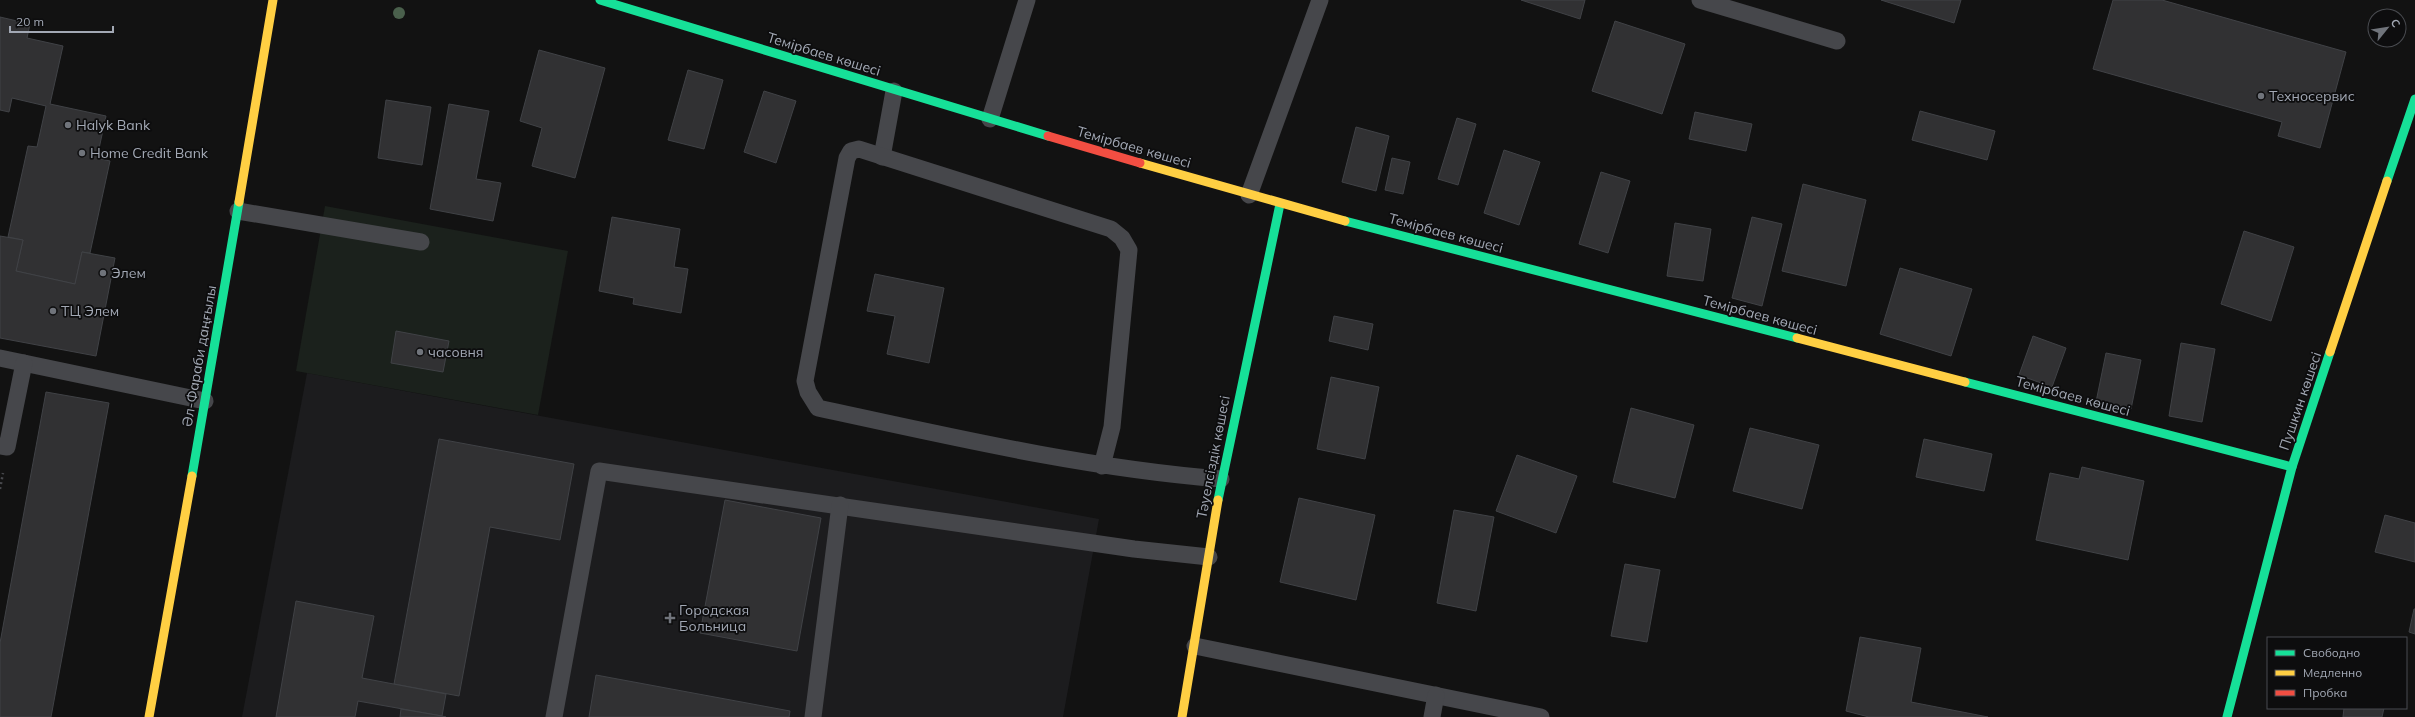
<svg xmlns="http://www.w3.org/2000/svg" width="2415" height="717" font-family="Mulish,sans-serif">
	<rect width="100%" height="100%" fill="#121212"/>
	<path fill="#1c1c1e" d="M307 373 1099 519 1063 717H242Z"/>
	<path fill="#1b211c" d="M325 206 568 251 538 415 296 371Z"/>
	<g fill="#313133" stroke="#404246">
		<path d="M1521 0H1585L1580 19Z"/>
		<path d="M1881 0H1961L1954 23Z"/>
		<path d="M2113 0H2162L2346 52 2320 148 2278 136 2282 122 2093 69Z"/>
		<path d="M0 17 30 24 27 38 63 46 50 104 106 116 97 158 110 161 90 253 82 252 75 284 16 271 23 240 8 237 28 146 37 147 46 106 12 98 9 112 0 110Z"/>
		<path d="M1615 21 1685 44 1662 114 1592 91Z"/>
		<path d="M539 50 605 68 575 178 532 166 542 128 520 121Z"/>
		<path d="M688 70 723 80 704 149 668 140Z"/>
		<path d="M764 91 796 101 776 163 744 152Z"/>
		<path d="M386 100 431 107 422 165 378 158Z"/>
		<path d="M449 104 489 111 476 179 501 183 493 221 430 209Z"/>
		<path d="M1920 111 1995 131 1987 160 1912 140Z"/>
		<path d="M1695 112 1752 124 1746 151 1689 139Z"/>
		<path d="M1457 118 1476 124 1458 185 1438 179Z"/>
		<path d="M1356 127 1389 136 1376 191 1342 182Z"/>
		<path d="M1504 150 1540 162 1519 225 1484 213Z"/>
		<path d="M1392 158 1410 162 1403 194 1385 190Z"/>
		<path d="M1601 172 1630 181 1608 253 1579 244Z"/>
		<path d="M1803 184 1866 200 1846 286 1782 271Z"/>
		<path d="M612 217 680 229 674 267 688 269 681 313 633 304 634 298 599 291Z"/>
		<path d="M1752 217 1782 224 1762 306 1732 298Z"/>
		<path d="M1675 223 1711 229 1703 281 1667 276Z"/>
		<path d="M2244 231 2294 247 2271 321 2221 304Z"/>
		<path d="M0 236 23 240 16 271 75 284 82 252 115 258 96 356 0 338Z"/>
		<path d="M1900 268 1972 289 1951 356 1880 334Z"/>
		<path d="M875 274 944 288 929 363 887 354 895 316 867 311Z"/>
		<path d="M1334 316 1373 324 1368 350 1329 341Z"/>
		<path d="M396 331 449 341 443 372 391 363Z"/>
		<path d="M2033 336 2066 348 2052 387 2019 375Z"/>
		<path d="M2181 343 2215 349 2202 422 2169 416Z"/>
		<path d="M2106 353 2141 360 2131 409 2096 402Z"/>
		<path d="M1331 377 1379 387 1365 459 1317 449Z"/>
		<path d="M46 392 109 403 51 717H0V643Z"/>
		<path d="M1631 408 1694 425 1675 498 1613 482Z"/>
		<path d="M1750 428 1819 445 1802 509 1733 491Z"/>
		<path d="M439 439 574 464 560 540 490 527 459 696 394 684Z"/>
		<path d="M1924 439 1992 454 1984 491 1916 477Z"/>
		<path d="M1517 455 1577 476 1556 533 1496 511Z"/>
		<path d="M2082 467 2144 481 2128 560 2036 540 2050 473 2079 479Z"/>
		<path d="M1299 498 1375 515 1356 600 1280 582Z"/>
		<path d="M725 500 821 518 797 651 700 633Z"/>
		<path d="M1454 510 1494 517 1476 611 1437 603Z"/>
		<path d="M2385 515 2415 523V562L2375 552Z"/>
		<path d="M1625 564 1660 570 1647 642 1611 636Z"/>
		<path d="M296 601 374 616 362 678 446 694 442 716 358 701 355 717H276Z"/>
		<path d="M2414 609H2415V634L2409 632Z"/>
		<path d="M1860 637 1921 648 1911 702 1988 717H1869L1846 711Z"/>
		<path d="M596 675 790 711 789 717H589Z"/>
		<path d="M2344 708H2384L2382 717H2343Z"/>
		<path d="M401 709 442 716 446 717H400Z"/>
	</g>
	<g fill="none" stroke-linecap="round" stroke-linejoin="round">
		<path stroke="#48494d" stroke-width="2.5" stroke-dasharray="2 3" stroke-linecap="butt" d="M0 489 3 473"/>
		<g stroke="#46474b" stroke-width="17">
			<path d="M1700 0 1837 41"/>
			<path d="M990 119 1027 0"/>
			<path d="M882 157 894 91"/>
			<path d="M1249 195 1320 0"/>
			<path d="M238 211 421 242"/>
			<path d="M0 358 205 401"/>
			<path d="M0 446 7 447 24 363"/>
			<path d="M1102 466 1112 427 1129 250 1122 238 1111 229 859 149 851 151 847 158 805 381 808 392 818 408C952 437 1084 468 1221 479"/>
			<path d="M1195 646 1541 717"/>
			<path d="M554 717 599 471 1134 549 1209 557"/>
			<path d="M813 717 840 505"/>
			<path d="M1432 717 1436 695"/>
		</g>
		<g stroke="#16e098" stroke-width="9">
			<path d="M600 0 1048 136"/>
			<path d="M2387 181 2415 99"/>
			<path d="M1345 221 1797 338"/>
			<path d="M1965 382 2292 467"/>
			<path d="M192 476 239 202"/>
			<path d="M1218 500 1280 204"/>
			<path d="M2227 717 2292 467 2330 352"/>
		</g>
		<g stroke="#ffcf43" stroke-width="9">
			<path d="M1140 163 1345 221"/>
			<path d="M239 202 273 0"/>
			<path d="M1797 338 1965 382"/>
			<path d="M2330 352 2387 181"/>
			<path d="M149 717 192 476"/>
			<path d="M1182 717 1218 500"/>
		</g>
		<path stroke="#f24e42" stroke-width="9" d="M1048 136 1140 163"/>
	</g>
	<circle fill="#4a604c" cx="399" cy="13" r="6"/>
	<g fill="#70747b" stroke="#0d0d0e" stroke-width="1.5">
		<circle cx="2261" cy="96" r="4"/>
		<circle cx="68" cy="125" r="4"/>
		<circle cx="82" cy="153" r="4"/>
		<circle cx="103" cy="273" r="4"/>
		<circle cx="53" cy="311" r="4"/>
		<circle cx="420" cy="352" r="4"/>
		<path d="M668 612h4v4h4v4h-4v4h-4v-4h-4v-4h4z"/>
	</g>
	<g text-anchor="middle" stroke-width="3.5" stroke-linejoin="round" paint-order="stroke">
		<g font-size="14" fill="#a2a8b4" stroke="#0d0d0e">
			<text transform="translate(824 54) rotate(17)" y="5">Темірбаев көшесі</text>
			<text transform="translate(1134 147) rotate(16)" y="5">Темірбаев көшесі</text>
			<text transform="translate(1446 233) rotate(15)" y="5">Темірбаев көшесі</text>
			<text transform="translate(1760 315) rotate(15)" y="5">Темірбаев көшесі</text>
			<text transform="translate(199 356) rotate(-80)" y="5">Әл-Фараби даңғылы</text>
			<text transform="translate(2073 396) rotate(15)" y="5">Темірбаев көшесі</text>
			<text transform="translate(2300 401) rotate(-71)" y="5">Пушкин көшесі</text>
			<text transform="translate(1213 457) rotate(-79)" y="5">Тәуелсіздік көшесі</text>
		</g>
		<g font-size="14" fill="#a2a8b4" stroke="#0d0d0e" text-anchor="start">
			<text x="2269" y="101">Техносервис</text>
			<text x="76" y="130">Halyk Bank</text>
			<text x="90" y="158">Home Credit Bank</text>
			<text x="111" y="278">Элем</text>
			<text x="61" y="316">ТЦ Элем</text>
			<text x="428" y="357">часовня</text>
			<text x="679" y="615">Городская<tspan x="679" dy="16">Больница</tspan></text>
		</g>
	</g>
	<rect x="2267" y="637" width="140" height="72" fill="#0d0d0e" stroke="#494b50"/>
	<rect x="2275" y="650" width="20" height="6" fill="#16e098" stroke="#494b50"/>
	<text x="2303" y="657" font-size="12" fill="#a2a8b4">Свободно</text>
	<rect x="2275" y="670" width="20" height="6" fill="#ffcf43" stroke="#494b50"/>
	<text x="2303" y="677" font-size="12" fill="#a2a8b4">Медленно</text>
	<rect x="2275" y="690" width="20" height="6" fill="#f24e42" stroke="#494b50"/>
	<text x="2303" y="697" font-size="12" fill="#a2a8b4">Пробка</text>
	<g transform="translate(2387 28) rotate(60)"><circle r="19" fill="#0d0d0e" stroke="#494b50"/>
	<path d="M0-3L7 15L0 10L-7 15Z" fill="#70747b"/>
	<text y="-6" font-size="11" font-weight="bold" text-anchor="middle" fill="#a2a8b4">С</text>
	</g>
	<path d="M10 26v6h103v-6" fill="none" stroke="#a2a8b4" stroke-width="2"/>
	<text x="16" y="26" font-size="12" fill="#a2a8b4" stroke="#0d0d0e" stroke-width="3" paint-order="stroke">20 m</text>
</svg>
